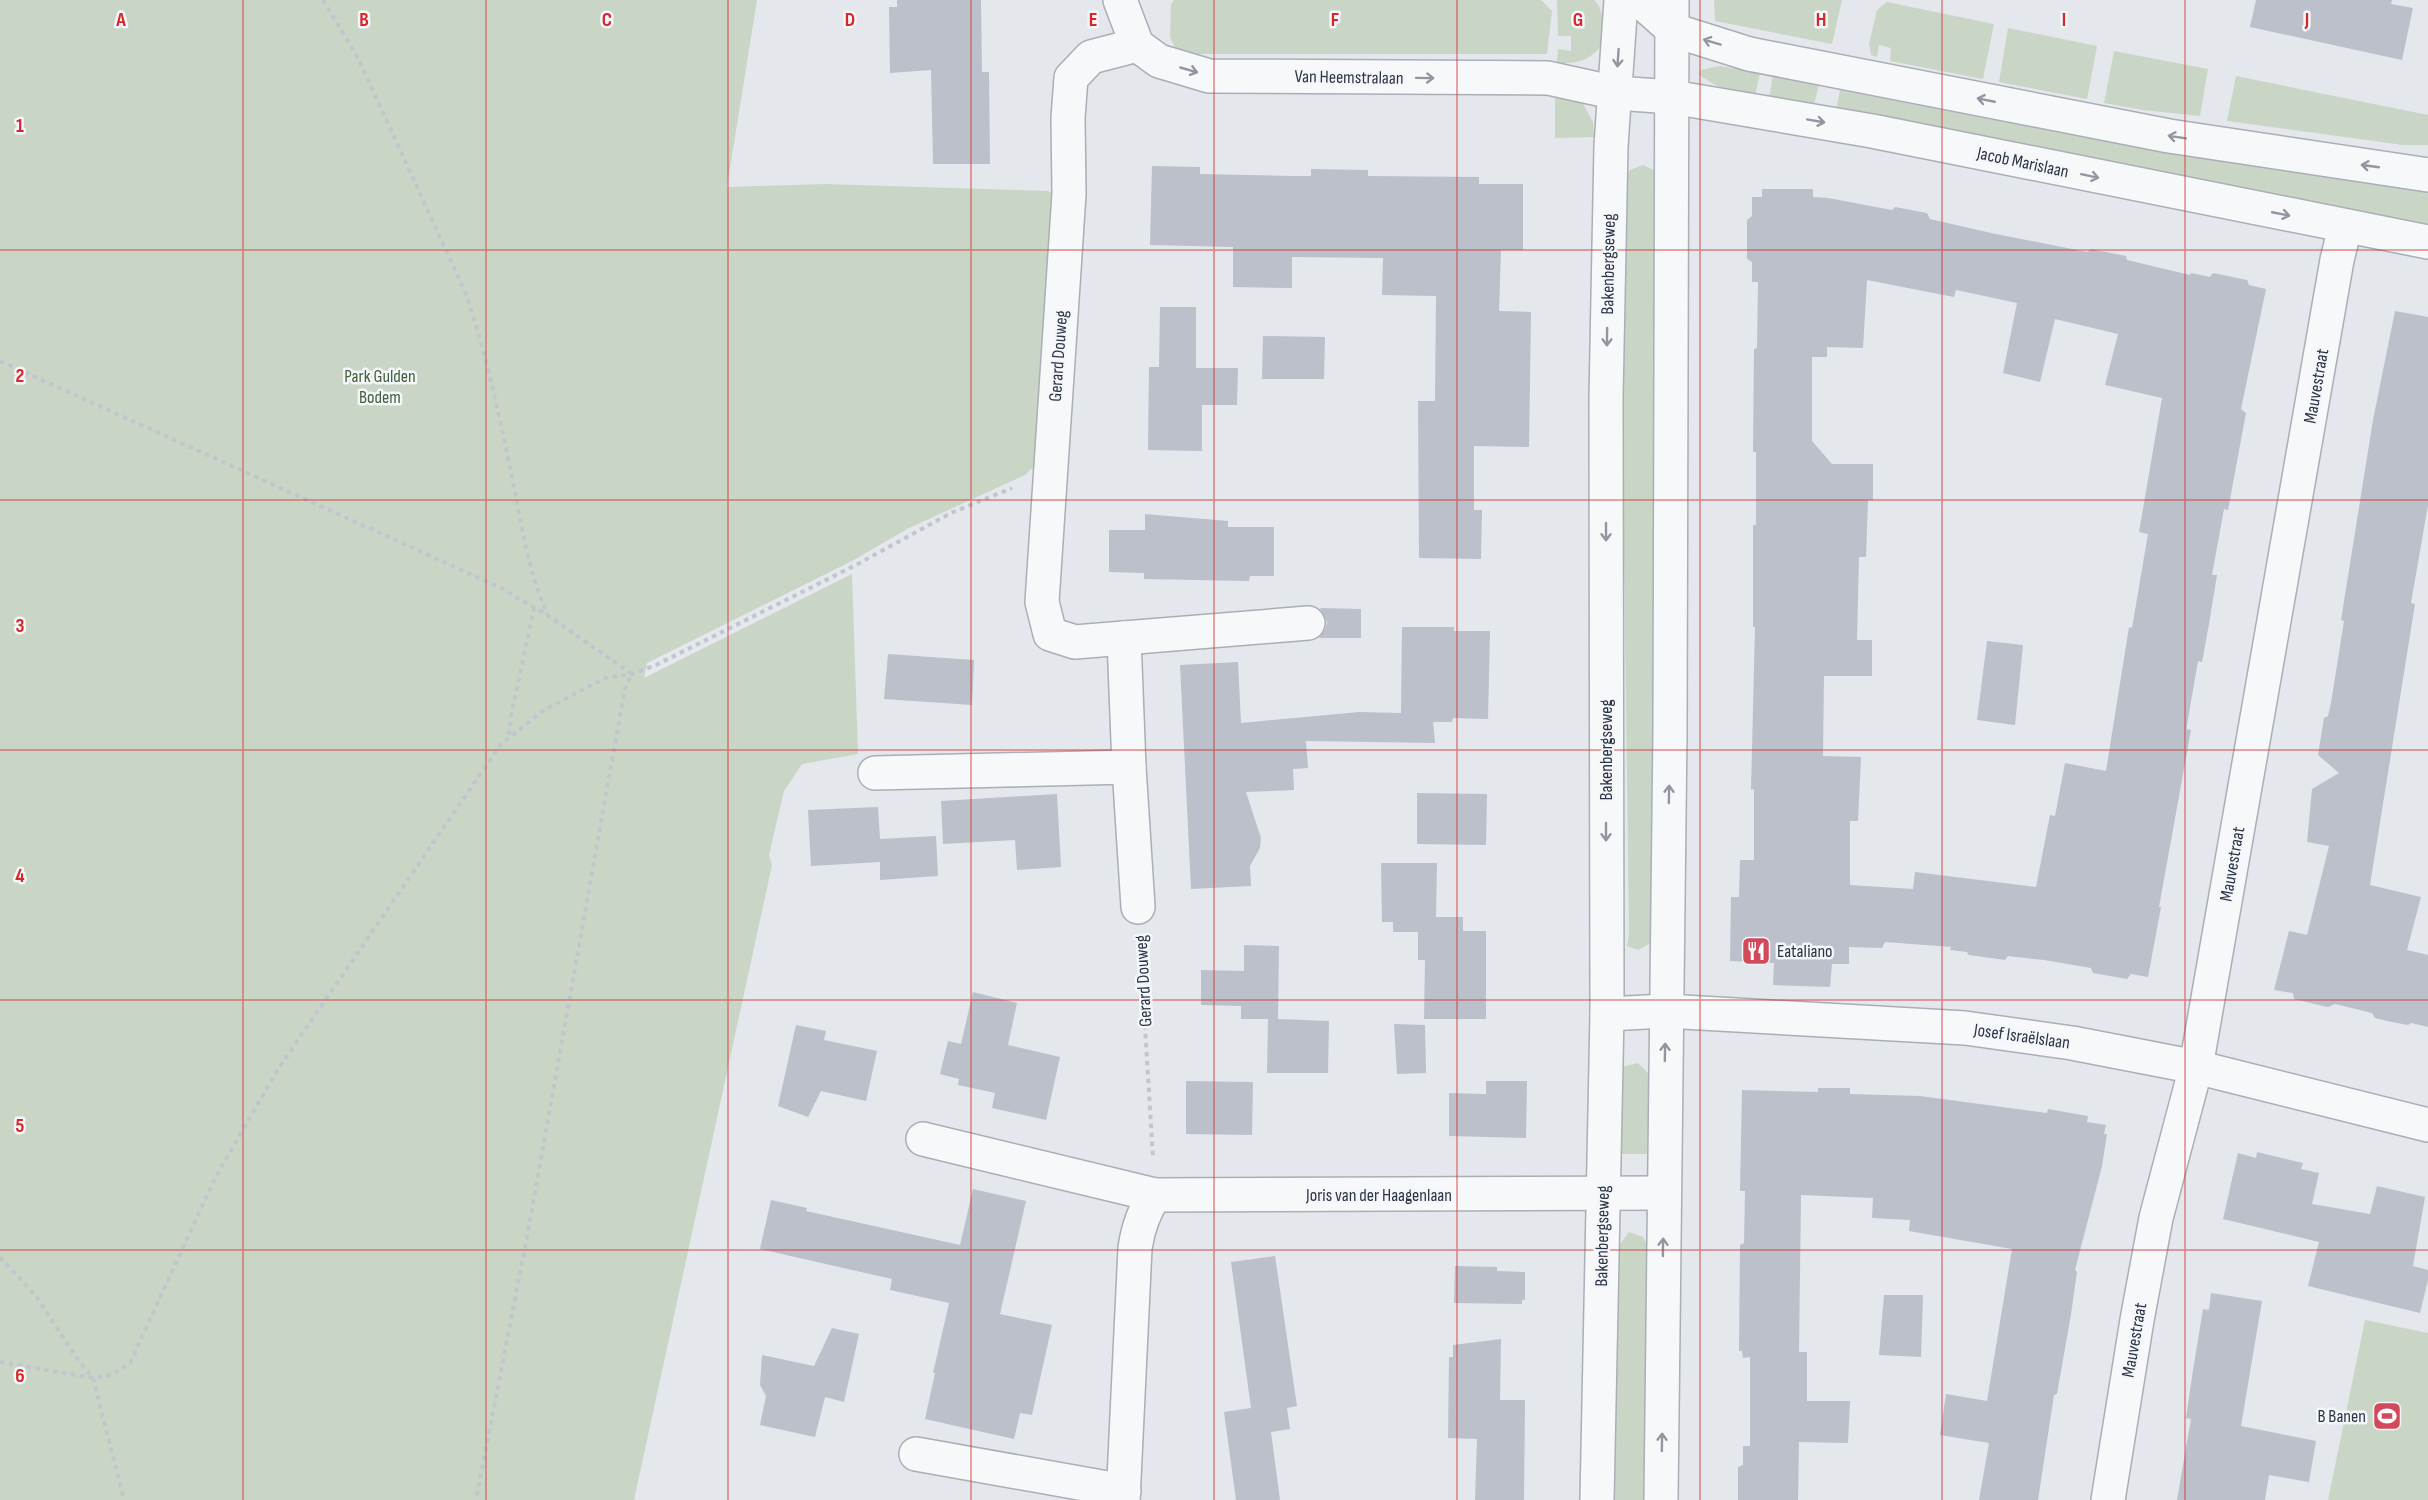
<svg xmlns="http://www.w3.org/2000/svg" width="2428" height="1500" font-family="'Sofia Sans Condensed',sans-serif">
	<rect width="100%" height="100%" fill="#e4e7ec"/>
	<g fill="#c9d6c5">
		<path d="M0 0H757L727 187 825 184 1048 191 1060 196 1039 461 1025 475 909 528 852 561 647 663 644 678 852 574 858 754 802 764 784 791 769 855 772 865 634 1500H0Z"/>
		<path d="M1174 0H1541L1552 11 1547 54H1178L1170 37 1171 5Z"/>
		<path d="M1557 0H1594C1606 11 1602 29 1602 45 1589 61 1577 64 1557 63L1558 49 1571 51V36H1558Z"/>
		<path d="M1714 0H1842L1832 44 1715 21Z"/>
		<path d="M1887 2 1994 24 1983 79 1890 61 1891 48 1879 45 1877 57 1871 55 1869 44 1877 10Z"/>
		<path d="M2008 28 2097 46 2087 99 1999 82Z"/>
		<path d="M2114 51 2208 69 2200 116 2143 110 2104 103Z"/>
		<path d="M1720 66 1760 73 1755 96 1717 86 1699 75 1700 70Z"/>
		<path d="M1773 75 1819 84 1813 109 1769 99Z"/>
		<path d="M2236 76 2428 115V145H2403L2227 121Z"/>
		<path d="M1555 89 1581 100 1593 122 1594 137 1555 138Z"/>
		<path d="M1840 90 2146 149 2307 170 2428 190V224L2419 229 1835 115Z"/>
		<path d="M1643 165 1654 170 1659 186 1658 933 1649 944 1638 950 1627 946 1629 933 1623 477 1622 186 1630 170Z"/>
		<path d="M1638 1063 1650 1075 1647 1154H1617L1622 1067Z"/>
		<path d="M1629 1232 1643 1237 1654 1257 1650 1500H1613V1254Z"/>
		<path d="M2365 1320 2428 1333V1500H2328Z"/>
	</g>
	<g fill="#bbc0ca" fill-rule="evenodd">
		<path d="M897 0H981L982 72H989L990 164H933L931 70 890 73 889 7H897Z"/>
		<path d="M2256 0H2392L2391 4 2413 8 2402 60 2250 27Z"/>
		<path d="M1152 166 1200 167V174L1293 176H1311V169L1368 170V176L1479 177V184H1523V250H1501L1499 311 1531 312 1529 447 1474 446V510H1482L1481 559 1419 558 1418 401H1435L1436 296 1382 295 1383 258 1292 257V288L1233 287V247L1150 245Z"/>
		<path d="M1762 189H1813V197L1828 198 1892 210 1895 207 1927 213 1930 219 1991 233 2087 252 2091 249 2126 256 2127 260 2190 275 2191 273 2210 277 2213 273 2247 280 2249 285 2266 289 2241 409 2246 413 2228 510 2224 509 2212 575H2217L2209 624 2202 662 2198 661 2187 725V729L2191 730 2159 907H2161L2148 977 2131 974 2127 979 2093 973 2091 968 2044 960 2008 956 2005 960 1969 955 1967 952 1950 950 1951 947 1885 942 1882 948 1849 947V964H1832L1830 987 1773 985 1774 963 1730 961 1731 897H1739L1740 860H1754V789L1751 790 1755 627H1753V525H1756V452H1753L1754 349 1757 348 1758 282H1752V262L1747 259V220L1752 216V197H1762ZM1867 280 1954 297 1956 290 2017 303 2003 373 2040 382 2055 319 2118 334 2105 385 2162 398 2139 532 2148 534 2132 628 2129 627 2106 771 2065 763 2055 816 2050 815 2036 887 1915 872 1913 889 1850 885V821H1858L1861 757 1823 756 1824 676H1872V640H1857L1859 557H1866L1868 500H1873V464H1832L1812 441V357H1827V347L1863 348Z"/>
		<path d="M1160 307H1196V368H1238L1237 405H1202V451L1148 450 1149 367H1159Z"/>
		<path d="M2395 311 2428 317V505L2411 603 2415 604 2370 885 2421 897 2407 950 2428 955V1027L2411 1023 2408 1025 2387 1021 2375 1018 2372 1013 2335 1004 2328 1007 2319 1005 2294 999 2293 993 2274 990 2289 931 2307 935 2329 846 2307 842 2312 789 2339 773 2318 755 2324 718 2328 716 2331 703 2344 621 2341 620 2373 420Z"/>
		<path d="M1263 336 1325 337 1324 379H1262Z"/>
		<path d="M1145 514 1228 521V527H1274V576H1250L1249 581 1144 579V573L1109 572V530H1145Z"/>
		<path d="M1320 608 1361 609V638H1319L1325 630 1327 622Z"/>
		<path d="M1402 627H1454V631H1490L1488 719 1453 718 1452 722H1433L1435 743 1306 741 1308 768 1293 769 1294 790 1246 792 1261 838 1260 848 1250 866 1251 886 1191 889 1180 665 1238 662 1241 723 1359 712 1401 713Z"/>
		<path d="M1987 641 2023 645 2015 725 1977 720Z"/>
		<path d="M888 654 974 660 972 705 884 699Z"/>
		<path d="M1417 793 1487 794 1486 845 1417 844Z"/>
		<path d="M1057 794 1061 867 1017 870 1015 840 943 844 941 801Z"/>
		<path d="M878 807 880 839 936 836 938 876 880 880V862L811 866 808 810Z"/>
		<path d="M1381 863H1437L1436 917H1463V931H1486V1019H1424L1425 960H1418V932H1393V922H1382Z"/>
		<path d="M1244 945 1279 946 1278 1019 1329 1021 1328 1073H1267L1268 1019H1241V1006L1201 1005V970L1244 971Z"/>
		<path d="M973 992 1017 1003 1008 1045 1060 1057 1046 1120 992 1108 995 1093 958 1085 959 1079 940 1074 948 1041 961 1044Z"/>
		<path d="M1394 1024 1425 1025 1426 1073 1397 1074Z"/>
		<path d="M796 1025 826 1031 824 1040 877 1051 866 1101 821 1091 808 1117 778 1106Z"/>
		<path d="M1186 1081 1253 1082 1252 1135 1186 1134Z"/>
		<path d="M1486 1081H1527L1526 1138 1449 1136V1093L1486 1094Z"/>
		<path d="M1818 1088H1850V1094L1920 1096 2047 1113 2048 1109 2088 1116 2087 1122 2106 1125 2104 1134H2107L2102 1166 2075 1270 2077 1272 2071 1314 2057 1394 2054 1395 2038 1500H1979L1989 1443 1940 1435 1946 1394 1987 1401 2012 1249 1909 1231 1910 1220 1872 1218 1873 1198 1801 1195 1799 1352H1807V1401H1850L1848 1443 1799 1442 1798 1500H1738V1467L1743 1465V1446H1750V1357L1743 1358 1742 1351H1739L1740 1245 1744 1243 1745 1191H1740L1742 1090 1818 1092Z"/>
		<path d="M2257 1152 2303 1163 2301 1169 2319 1173 2312 1204 2370 1214 2377 1186 2425 1197 2413 1266 2428 1270V1280L2420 1313 2308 1286 2319 1242 2223 1219 2238 1153 2256 1158Z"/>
		<path d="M973 1189 1026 1201 1000 1314 1052 1325 1032 1415 1020 1413 1014 1439 925 1419 935 1373H933L949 1303 890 1290 892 1279 760 1249 771 1200 807 1208 806 1211 960 1245Z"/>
		<path d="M1275 1256 1297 1406 1287 1408 1290 1429 1271 1432 1280 1500H1236L1224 1412 1251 1408 1231 1262Z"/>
		<path d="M1455 1266 1497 1267V1271L1525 1272V1300H1522V1304L1454 1303Z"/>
		<path d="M2211 1293 2262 1301 2241 1426 2316 1441 2309 1482 2269 1475 2265 1500H2177L2191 1419 2186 1418 2193 1370 2203 1309 2209 1310Z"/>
		<path d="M1884 1295H1923L1921 1357 1879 1355Z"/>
		<path d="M832 1328 859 1334 844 1402 825 1397 815 1437 760 1425 766 1396 760 1385 762 1355 814 1366Z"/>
		<path d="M1501 1339 1500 1400H1525L1524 1500H1475L1477 1439 1448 1438 1449 1357H1453V1345Z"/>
	</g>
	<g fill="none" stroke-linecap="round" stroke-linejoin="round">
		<g stroke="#a9aeb7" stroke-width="36">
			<g id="minor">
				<path d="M1120 0 1137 45 1159 61 1209 76 1548 78 1616 93"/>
				<path d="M1137 45 1091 57 1071 78 1068 118 1069 194 1042 602 1050 634 1075 642 1124 638 1129 767 1138 907"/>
				<path d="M1124 638 1308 623"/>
				<path d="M875 773 1129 767"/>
				<path d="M1607 1014 1666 1011 1965 1028 2072 1043 2196 1067 2428 1125"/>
				<path d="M923 1139 1155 1195 1664 1193"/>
				<path d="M916 1454 1124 1491"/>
				<path d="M1123 1500 1135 1248C1138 1228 1143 1212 1155 1195"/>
				<path d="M2108 1500 2137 1320 2156 1218 2196 1067 2337 260 2345 227"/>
			</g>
		</g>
		<g stroke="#a9aeb7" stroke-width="36">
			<g id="tertiary">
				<path d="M1639 0 1673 30 1749 54 2169 136 2428 175"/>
				<path d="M1616 93 1672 97 1872 131 2428 242"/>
				<path d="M1597 1500 1607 1014 1606 398 1611 146 1621 0"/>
				<path d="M1661 1500 1670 731 1672 0"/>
			</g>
		</g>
		<g stroke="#c2c5cb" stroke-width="4" stroke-dasharray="4.5 4.5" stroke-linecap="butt">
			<path d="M323 0 358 58 466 294C486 353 499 415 512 477 521 523 528 570 547 614"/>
			<path d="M0 361 499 587 547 615 632 674 625 688 527 1237 476 1500"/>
			<path d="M509 735 511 716 534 608"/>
			<path d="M1140 944 1153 1158"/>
			<path d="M0 1257 36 1296 76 1357 93 1378 124 1500"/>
			<path d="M0 1362 93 1378 111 1375 130 1363 215 1178 278 1069 501 744 544 710 605 678 632 674 656 665 854 566 951 513 1012 488"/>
		</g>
		<use href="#minor" stroke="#f7f8fa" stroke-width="33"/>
		<use href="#tertiary" stroke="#f7f8fa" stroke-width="33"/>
	</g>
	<defs><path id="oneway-shaft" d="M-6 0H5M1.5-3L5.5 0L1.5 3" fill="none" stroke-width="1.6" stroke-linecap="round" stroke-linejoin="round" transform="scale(1.5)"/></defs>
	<g stroke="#9196a0">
		<use href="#oneway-shaft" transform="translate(1712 42) rotate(-163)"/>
		<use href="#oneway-shaft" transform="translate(1618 58) rotate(94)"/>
		<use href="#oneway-shaft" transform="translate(1189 70) rotate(16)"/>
		<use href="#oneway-shaft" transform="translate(1425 78) rotate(1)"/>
		<use href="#oneway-shaft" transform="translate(1986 100) rotate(-169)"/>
		<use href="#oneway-shaft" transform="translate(1816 121) rotate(10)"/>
		<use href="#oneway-shaft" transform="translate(2177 137) rotate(-171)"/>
		<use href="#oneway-shaft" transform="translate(2370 166) rotate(-172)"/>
		<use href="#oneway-shaft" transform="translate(2090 176) rotate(12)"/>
		<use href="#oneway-shaft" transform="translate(2281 214) rotate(11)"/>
		<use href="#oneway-shaft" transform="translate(1607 337) rotate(91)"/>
		<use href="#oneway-shaft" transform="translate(1606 532) rotate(90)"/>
		<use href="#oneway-shaft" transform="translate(1669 794) rotate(-89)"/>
		<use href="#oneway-shaft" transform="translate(1606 832) rotate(90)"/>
		<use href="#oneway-shaft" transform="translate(1665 1052) rotate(-89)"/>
		<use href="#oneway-shaft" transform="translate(1663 1247) rotate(-89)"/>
		<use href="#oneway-shaft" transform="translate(1662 1442) rotate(-89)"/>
	</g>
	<path fill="none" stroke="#d62828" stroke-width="1.5" stroke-opacity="0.55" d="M243 0V1500M486 0V1500M728 0V1500M971 0V1500M1214 0V1500M1457 0V1500M1700 0V1500M1942 0V1500M2185 0V1500M0 250H2428M0 500H2428M0 750H2428M0 1000H2428M0 1250H2428"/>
	<defs>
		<g id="restaurant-square" transform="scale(1.5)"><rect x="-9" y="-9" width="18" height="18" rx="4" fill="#d1495b" stroke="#f4f6f9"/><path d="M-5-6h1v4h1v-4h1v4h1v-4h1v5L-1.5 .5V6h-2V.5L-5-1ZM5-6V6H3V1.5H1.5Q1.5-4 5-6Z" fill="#fff"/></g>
		<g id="stadium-square" transform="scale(1.5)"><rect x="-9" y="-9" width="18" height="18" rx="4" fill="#d1495b" stroke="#f4f6f9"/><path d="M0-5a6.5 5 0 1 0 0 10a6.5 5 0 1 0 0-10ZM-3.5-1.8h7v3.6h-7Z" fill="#fff"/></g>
	</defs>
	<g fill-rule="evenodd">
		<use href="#restaurant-square" x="1756" y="951"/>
		<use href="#stadium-square" x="2387" y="1416"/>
	</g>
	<g text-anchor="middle" stroke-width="5" stroke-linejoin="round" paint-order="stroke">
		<g font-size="18" fill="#2b3445" stroke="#f4f6f9">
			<text transform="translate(1349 77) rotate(1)" y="6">Van Heemstralaan</text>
			<text transform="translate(2023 162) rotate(12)" y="6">Jacob Marislaan</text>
			<text transform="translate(1608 264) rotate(-89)" y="6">Bakenbergseweg</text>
			<text transform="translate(1058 356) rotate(-86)" y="6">Gerard Douweg</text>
			<text transform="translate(2316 386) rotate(-80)" y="6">Mauvestraat</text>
			<text transform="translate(1606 750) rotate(-90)" y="6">Bakenbergseweg</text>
			<text transform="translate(2232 864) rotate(-80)" y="6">Mauvestraat</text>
			<text transform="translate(1143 981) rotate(-93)" y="6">Gerard Douweg</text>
			<text transform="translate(2022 1036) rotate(8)" y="6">Josef Israëlslaan</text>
			<text x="1379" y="1201">Joris van der Haagenlaan</text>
			<text transform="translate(1602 1236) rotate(-89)" y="6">Bakenbergseweg</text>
			<text transform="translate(2134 1340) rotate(-80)" y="6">Mauvestraat</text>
		</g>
		<g font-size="18" fill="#3f6138" stroke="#f4f6f9">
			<text x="380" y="382">Park Gulden<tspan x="380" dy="21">Bodem</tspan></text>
		</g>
		<g font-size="18" fill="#2b3445" stroke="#f4f6f9" text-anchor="start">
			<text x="1777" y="957">Eataliano</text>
			<text x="2366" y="1422" text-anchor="end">B Banen</text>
		</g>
	</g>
	<g font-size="20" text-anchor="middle" font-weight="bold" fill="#d62828" stroke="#f4f6f9" stroke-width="5" stroke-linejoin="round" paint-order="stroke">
		<text x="121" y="26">A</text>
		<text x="364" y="26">B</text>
		<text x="607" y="26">C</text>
		<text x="850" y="26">D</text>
		<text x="1093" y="26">E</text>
		<text x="1335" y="26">F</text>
		<text x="1578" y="26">G</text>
		<text x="1821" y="26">H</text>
		<text x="2064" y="26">I</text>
		<text x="2307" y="26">J</text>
		<text x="20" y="132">1</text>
		<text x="20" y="382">2</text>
		<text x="20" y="632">3</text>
		<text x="20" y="882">4</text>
		<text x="20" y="1132">5</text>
		<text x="20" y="1382">6</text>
	</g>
</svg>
